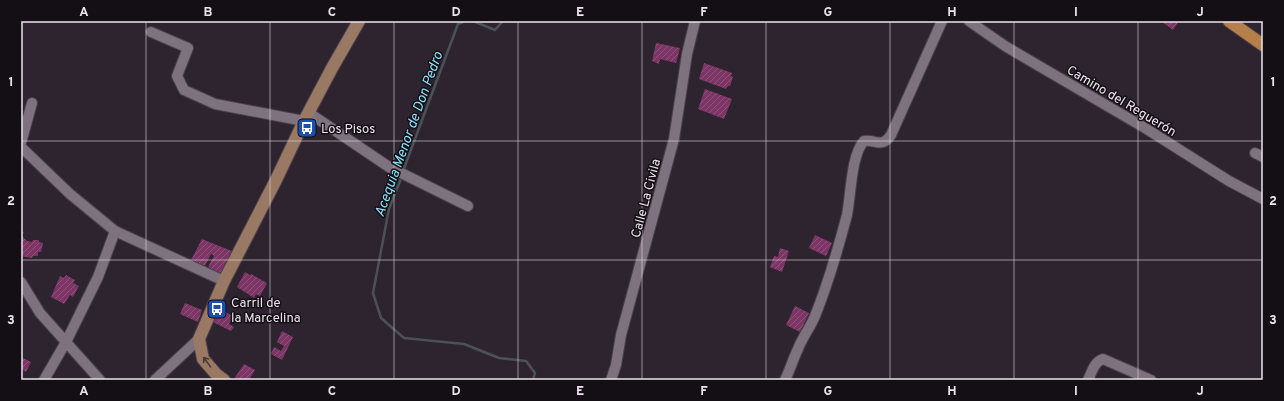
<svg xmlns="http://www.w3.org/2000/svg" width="1284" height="401" font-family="Overpass,sans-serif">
	<defs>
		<pattern id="building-hatch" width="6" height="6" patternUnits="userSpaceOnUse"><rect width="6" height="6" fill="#7d3566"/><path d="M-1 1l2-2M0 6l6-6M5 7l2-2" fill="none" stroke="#90527c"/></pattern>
	</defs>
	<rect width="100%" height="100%" fill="#2e242f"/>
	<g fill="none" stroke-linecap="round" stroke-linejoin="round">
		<g stroke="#4a5257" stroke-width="2.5">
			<path d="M473 21 495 30 503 21"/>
			<path d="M403 171 458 24 465 21"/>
			<path d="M402 176 389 209 373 293 381 318 404 338 464 344 499 358 526 361 535 373 533 380"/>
		</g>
	</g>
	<g fill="url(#building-hatch)">
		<path d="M1161 21H1179L1173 30Z"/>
		<path d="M656 43 680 48 676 63 660 59 659 64 652 61Z"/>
		<path d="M704 63 732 73 731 76 733 77 730 86H728L726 89 699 79Z"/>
		<path d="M705 89 732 99 724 119 698 109Z"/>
		<path d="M21 229 24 233 21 235 27 241 32 242 33 240H39V242L43 243 41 252H38V256H33L32 258 21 256Z"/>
		<path d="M815 235 832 243 826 256 809 248Z"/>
		<path d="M202 239 234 252 221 274 208 267 214 256 211 254 205 266 191 260Z"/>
		<path d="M780 248 789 251 782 272 770 267 774 256 778 257Z"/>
		<path d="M245 272 250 275 251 274 267 283 260 296 256 294 254 298 237 287Z"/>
		<path d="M66 275 75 280 73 283 79 286 73 297 70 295 64 304 51 297 60 276 64 278Z"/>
		<path d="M185 303 202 310 198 322 180 314Z"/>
		<path d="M795 306 809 313 800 332 786 325Z"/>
		<path d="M220 309 233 316 229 324 234 327 231 331 213 322Z"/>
		<path d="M282 331 293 337 282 360 271 354 274 347 281 351 284 346 277 342Z"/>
		<path d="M21 357 31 362 26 372 21 369Z"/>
		<path d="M244 364 255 370 249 380H235L234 379Z"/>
	</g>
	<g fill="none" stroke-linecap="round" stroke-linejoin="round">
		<g stroke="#49414a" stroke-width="12">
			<g id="street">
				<path d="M969 21 1005 46 1145 128 1229 181 1263 199"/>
				<path d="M151 32 188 48 177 76 184 90 215 104 304 121"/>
				<path d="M309 113 389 167 468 206"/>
				<path d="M21 143 32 103"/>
				<path d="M21 147 70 194 115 231 224 281"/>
				<path d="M1255 153 1263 157"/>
				<path d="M21 282 40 313 100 380"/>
				<path d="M44 380 66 342 98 277 115 231"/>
				<path d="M155 380 199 339"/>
				<path d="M611 380 616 365 621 335 674 139 687 54 695 21"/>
				<path d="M785 380C790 370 793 359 798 349 802 338 810 328 815 316 828 284 838 249 847 215 851 195 851 155 864 141 876 139 881 149 891 135L942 21"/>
				<path d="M1088 380C1092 372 1094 362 1103 359L1151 380"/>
			</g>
		</g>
		<g stroke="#49414a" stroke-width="14">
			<path id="secondary" d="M224 380 216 374 203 359 199 339 224 281 276 180 304 121 332 68 359 21"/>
		</g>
		<g stroke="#49414a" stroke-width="14">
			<path id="primary" d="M1229 21 1263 45"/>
		</g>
		<use href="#street" stroke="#7e727f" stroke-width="10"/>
		<use href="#secondary" stroke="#997864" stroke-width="12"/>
		<use href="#primary" stroke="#b47f49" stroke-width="12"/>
	</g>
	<defs><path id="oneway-shaft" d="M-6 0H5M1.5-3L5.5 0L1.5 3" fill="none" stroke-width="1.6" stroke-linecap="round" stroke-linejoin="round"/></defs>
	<use stroke="#493934" href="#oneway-shaft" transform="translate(207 362) rotate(-126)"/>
	<path fill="none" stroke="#ece5ed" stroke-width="1" stroke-opacity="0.55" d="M146 21V380M270 21V380M394 21V380M518 21V380M642 21V380M766 21V380M890 21V380M1014 21V380M1138 21V380M21 141H1263M21 260H1263"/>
	<defs>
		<g id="bus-square" transform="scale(1)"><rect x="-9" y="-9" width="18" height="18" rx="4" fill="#1a4fb4" stroke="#130f14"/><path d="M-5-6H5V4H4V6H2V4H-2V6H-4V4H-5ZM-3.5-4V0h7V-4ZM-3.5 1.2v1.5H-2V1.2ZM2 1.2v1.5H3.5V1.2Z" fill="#fff"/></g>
	</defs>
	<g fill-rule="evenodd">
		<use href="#bus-square" x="307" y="128"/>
		<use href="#bus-square" x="217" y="309"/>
	</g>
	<g text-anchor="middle" stroke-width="3" stroke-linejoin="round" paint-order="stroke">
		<g font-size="13" fill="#ece5ed" stroke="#130f14">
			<text transform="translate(1122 100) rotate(31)" y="5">Camino del Reguerón</text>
			<text transform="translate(645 198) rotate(-75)" y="5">Calle La Civila</text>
		</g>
		<g font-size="13" fill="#ece5ed" stroke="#130f14" text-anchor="start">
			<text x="321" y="133">Los Pisos</text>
			<text x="231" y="307">Carril de<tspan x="231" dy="15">la Marcelina</tspan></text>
		</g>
		<g font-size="14" font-style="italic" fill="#8de2fa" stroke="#130f14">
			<text transform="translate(408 134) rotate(-70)" y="5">Acequia Menor de Don Pedro</text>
		</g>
	</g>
	<rect width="1284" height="401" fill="none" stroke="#130f14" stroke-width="44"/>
	<rect x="22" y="22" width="1240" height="357" fill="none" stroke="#ece5ed" stroke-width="1.5"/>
	<g font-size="13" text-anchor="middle" font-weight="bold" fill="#ece5ed">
		<text x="84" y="16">A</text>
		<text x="208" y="16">B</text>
		<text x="332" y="16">C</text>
		<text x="456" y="16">D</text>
		<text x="580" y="16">E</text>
		<text x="704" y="16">F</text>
		<text x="828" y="16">G</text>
		<text x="952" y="16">H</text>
		<text x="1076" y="16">I</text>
		<text x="1200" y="16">J</text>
		<text x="11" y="86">1</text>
		<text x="1273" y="86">1</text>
		<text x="11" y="205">2</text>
		<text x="1273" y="205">2</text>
		<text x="11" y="324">3</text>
		<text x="1273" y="324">3</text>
		<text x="84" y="395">A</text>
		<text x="208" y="395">B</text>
		<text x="332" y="395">C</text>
		<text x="456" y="395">D</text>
		<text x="580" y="395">E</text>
		<text x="704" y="395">F</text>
		<text x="828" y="395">G</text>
		<text x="952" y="395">H</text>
		<text x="1076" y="395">I</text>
		<text x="1200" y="395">J</text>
	</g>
</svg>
